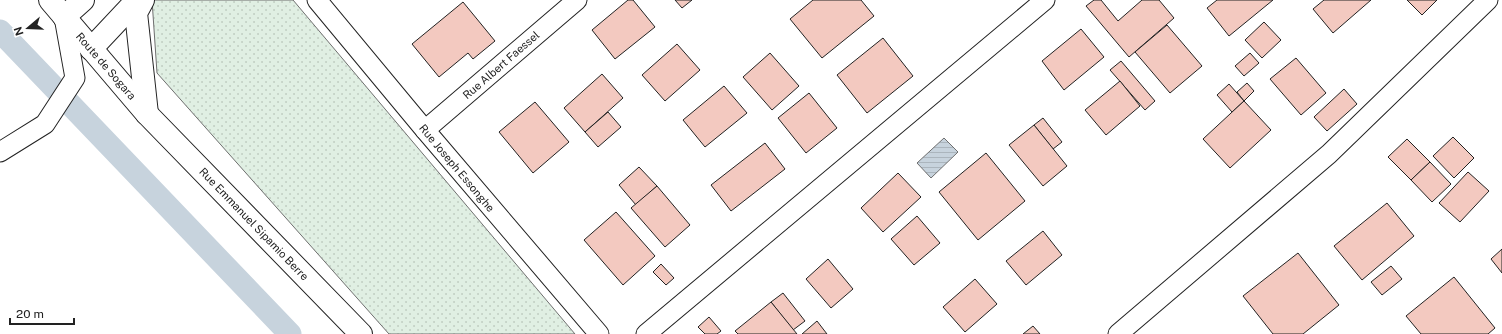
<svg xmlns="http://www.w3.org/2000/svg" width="1502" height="334" font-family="'Public Sans',sans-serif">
	<defs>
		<pattern id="grass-dots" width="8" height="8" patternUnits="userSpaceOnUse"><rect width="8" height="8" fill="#e0efe3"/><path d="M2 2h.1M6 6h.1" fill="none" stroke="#c0cdc2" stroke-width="1.8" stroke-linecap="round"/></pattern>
		<pattern id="water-rules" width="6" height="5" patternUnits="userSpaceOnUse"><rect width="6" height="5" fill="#c7d3dd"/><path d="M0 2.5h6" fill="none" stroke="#abb5bd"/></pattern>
	</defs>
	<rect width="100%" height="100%" fill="#fff"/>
	<path fill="url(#grass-dots)" stroke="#6f6f6f" d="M152 0H293L575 334H389L157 73Z"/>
	<path fill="url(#water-rules)" stroke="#6f6f6f" d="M944 138 958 152 931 178 917 163Z"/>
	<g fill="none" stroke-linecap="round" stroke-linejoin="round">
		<path stroke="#c7d3dd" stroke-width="23" d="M0 31 290 334"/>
	</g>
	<g fill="#f3c9c0" stroke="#222">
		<path d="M628 0H633L655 27 615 59 592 30Z"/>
		<path d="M675 0H692L682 8Z"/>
		<path d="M813 0H861L874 16 822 58 790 19Z"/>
		<path d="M1094 0H1101L1118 21 1142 0H1159L1174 18 1129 57 1086 6Z"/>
		<path d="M1217 0H1273L1229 36 1207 8Z"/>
		<path d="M1324 0H1371L1333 33 1313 9Z"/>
		<path d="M1407 0H1437L1422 15Z"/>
		<path d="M463 2 495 41 473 59 468 53 439 77 412 44Z"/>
		<path d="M1264 22 1281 40 1262 58 1245 40Z"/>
		<path d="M1167 25 1202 66 1170 93 1135 52Z"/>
		<path d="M1081 29 1104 57 1064 90 1042 61Z"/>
		<path d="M883 38 913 76 867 113 837 75Z"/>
		<path d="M677 44 700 70 665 101 642 75Z"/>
		<path d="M770 53 799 86 772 110 743 77Z"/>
		<path d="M1250 53 1259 63 1244 76 1235 66Z"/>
		<path d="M1296 58 1326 93 1301 115 1270 79Z"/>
		<path d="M1121 61 1155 101 1145 110 1110 70Z"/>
		<path d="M602 74 623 98 585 132 564 108Z"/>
		<path d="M1120 81 1140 106 1106 135 1085 110Z"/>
		<path d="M1247 83 1254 91 1244 101 1237 92Z"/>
		<path d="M1229 84 1244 101 1232 112 1217 95Z"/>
		<path d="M724 86 747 113 705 147 683 120Z"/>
		<path d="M1344 89 1357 104 1327 131 1314 117Z"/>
		<path d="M809 93 837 128 806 153 778 118Z"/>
		<path d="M1244 101 1271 130 1230 168 1203 139Z"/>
		<path d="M535 102 569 142 533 173 499 132Z"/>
		<path d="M608 112 621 127 598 147 585 132Z"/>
		<path d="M1043 118 1062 142 1053 149 1034 125Z"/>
		<path d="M1034 125 1067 166 1043 186 1009 145Z"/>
		<path d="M1453 137 1474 158 1454 178 1433 156Z"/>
		<path d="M1407 139 1430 162 1411 180 1388 157Z"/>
		<path d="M765 143 785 169 731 211 711 185Z"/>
		<path d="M986 153 1025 201 978 240 939 192Z"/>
		<path d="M1430 162 1451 184 1432 202 1411 180Z"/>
		<path d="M639 167 657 186 636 205 619 185Z"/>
		<path d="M1468 172 1489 191 1460 222 1439 203Z"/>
		<path d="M898 173 921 197 883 232 861 208Z"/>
		<path d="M657 186 690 225 665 247 631 208Z"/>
		<path d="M1387 203 1414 236 1362 280 1334 246Z"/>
		<path d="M616 212 655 256 623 285 584 240Z"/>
		<path d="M917 216 940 243 914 265 891 239Z"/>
		<path d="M1043 231 1062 255 1026 285 1006 261Z"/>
		<path d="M1502 249V273L1491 259Z"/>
		<path d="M1298 253 1339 305 1303 334H1273L1243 296Z"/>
		<path d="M828 259 853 289 831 308 806 279Z"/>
		<path d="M661 264 674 278 666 285 653 272Z"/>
		<path d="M1391 266 1402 279 1382 295 1371 282Z"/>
		<path d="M1454 277 1495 328 1488 334H1421L1406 316Z"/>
		<path d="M975 279 997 304 965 332 943 307Z"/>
		<path d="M783 293 805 321 793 330 771 302Z"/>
		<path d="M771 302 797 334H738L735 331Z"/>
		<path d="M709 317 721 331 717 334H705L698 327Z"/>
		<path d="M817 321 827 334H802Z"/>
		<path d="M1033 326 1040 334H1023Z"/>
	</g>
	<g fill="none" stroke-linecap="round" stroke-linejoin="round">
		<g stroke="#222" stroke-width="21">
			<g id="minor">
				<path d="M317 0 425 130 599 334"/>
				<path d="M425 130 577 0"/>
				<path d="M0 152 45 124 75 78 64 17"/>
				<path d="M646 334 1045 0"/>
				<path d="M1118 334 1329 154 1488 0"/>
			</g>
		</g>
		<g stroke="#222" stroke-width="24">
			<g id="tertiary">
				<path d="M64 17 83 0"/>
				<path d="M91 49 137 0"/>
			</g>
		</g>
		<g stroke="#222" stroke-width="24">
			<g id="primary">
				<path d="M50 0 147 114 361 334"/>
				<path d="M143 0 136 13 147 114"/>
			</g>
		</g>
		<use href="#minor" stroke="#fff" stroke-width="19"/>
		<use href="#tertiary" stroke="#fff" stroke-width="22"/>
		<use href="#primary" stroke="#fff" stroke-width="22"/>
	</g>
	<g text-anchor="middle" stroke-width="3" stroke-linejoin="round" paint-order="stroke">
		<g font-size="11" fill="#222" stroke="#fff">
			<text transform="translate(501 65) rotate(-41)" y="4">Rue Albert Faessel</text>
			<text transform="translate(106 66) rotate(49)" y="4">Route de Sogara</text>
			<text transform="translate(457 168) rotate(50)" y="4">Rue Joseph Essonghe</text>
			<text transform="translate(254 224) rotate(46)" y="4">Rue Emmanuel Sipamio Berre</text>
		</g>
	</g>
	<g transform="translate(28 28) rotate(251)" stroke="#ffffff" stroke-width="3" paint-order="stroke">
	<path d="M0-3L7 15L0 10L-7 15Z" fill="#222222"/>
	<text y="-6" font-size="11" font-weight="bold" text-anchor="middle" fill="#222222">N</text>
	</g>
	<path d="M10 318v6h64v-6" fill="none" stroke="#222222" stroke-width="2"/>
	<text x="16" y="318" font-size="12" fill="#222222" stroke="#ffffff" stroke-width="3" paint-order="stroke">20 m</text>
</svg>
